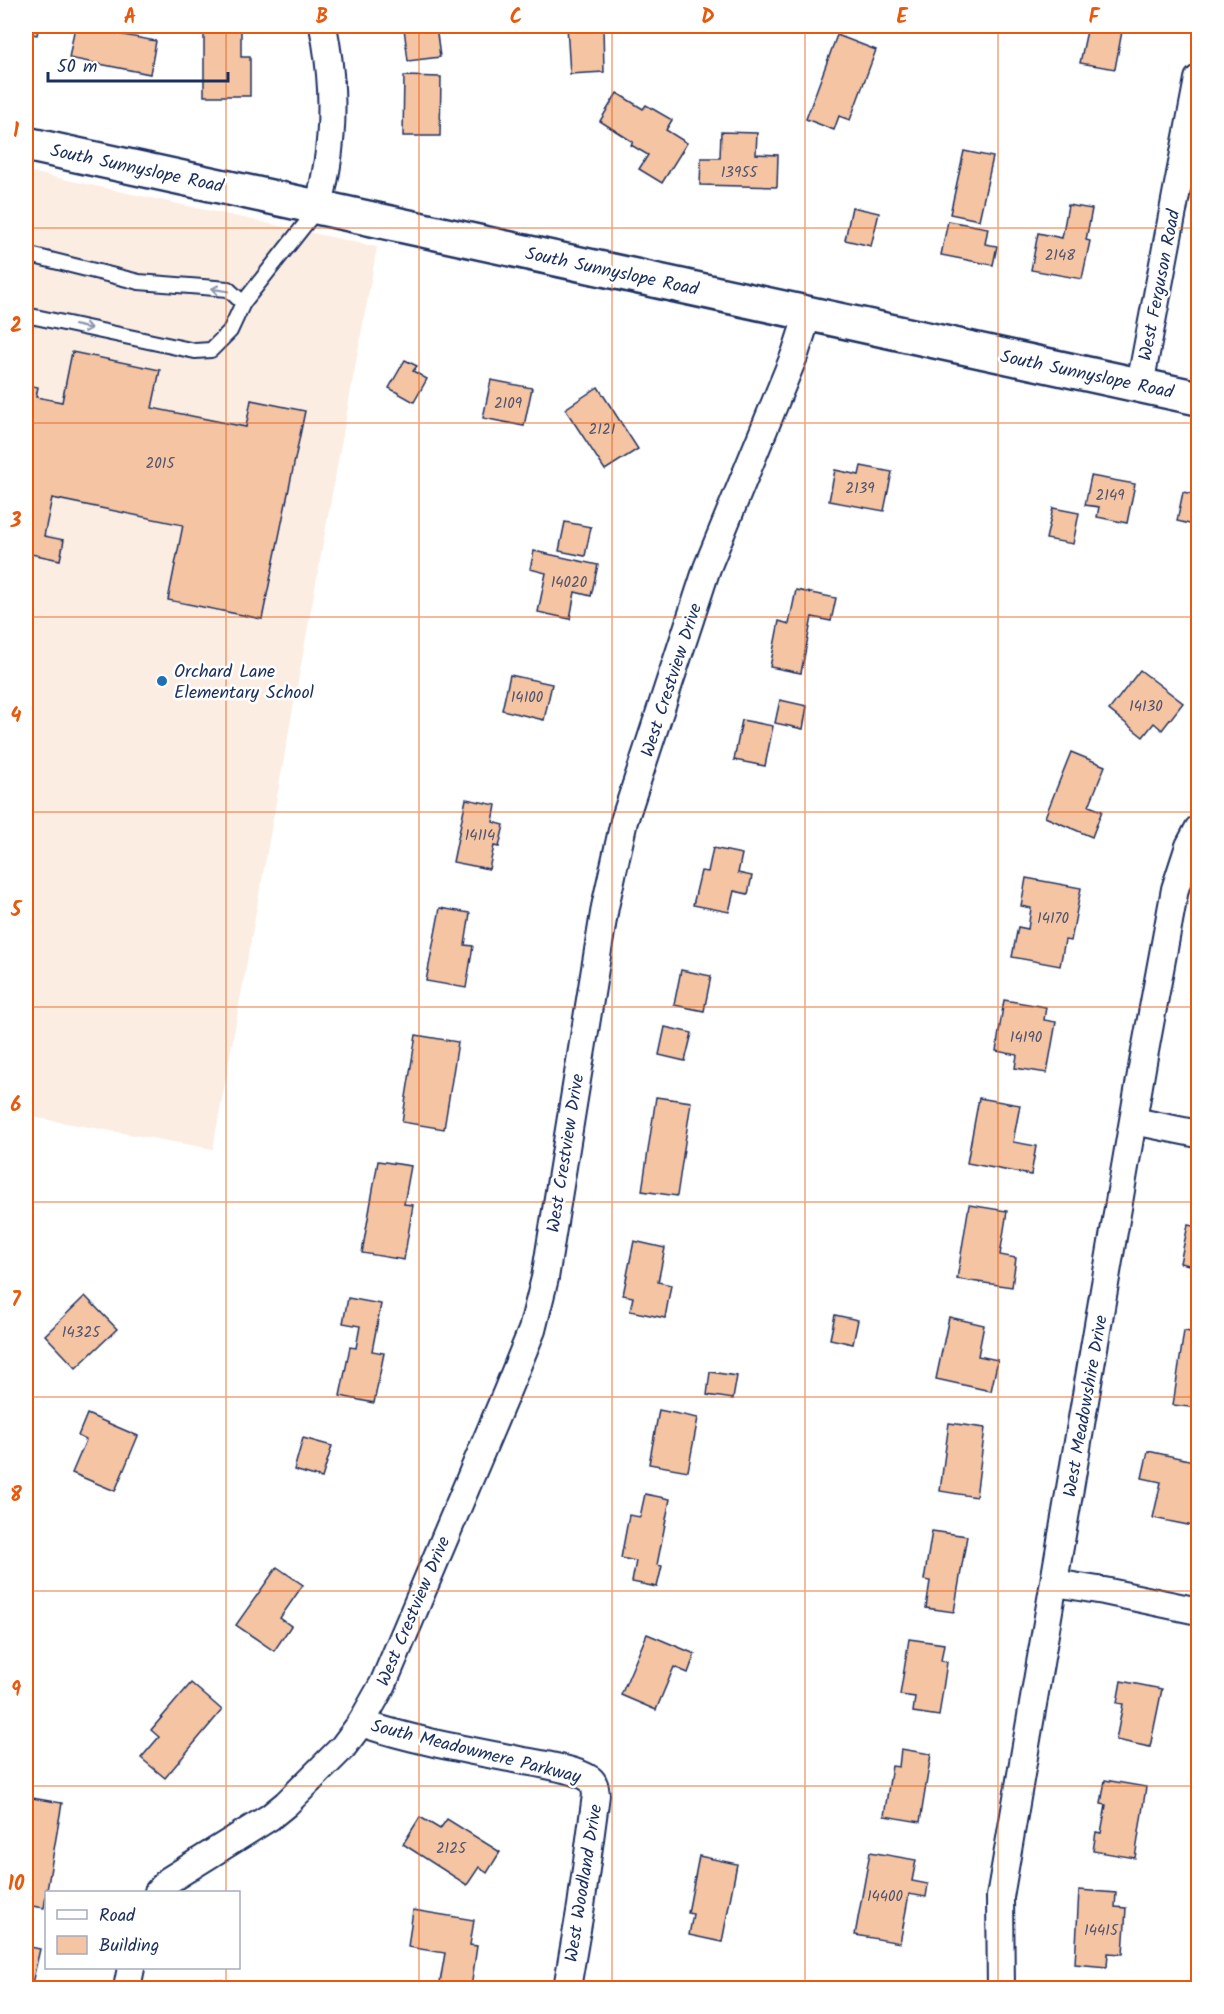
<svg xmlns="http://www.w3.org/2000/svg" width="1224" height="2014" font-family="Kalam,sans-serif">
	<rect width="100%" height="100%" fill="#fff"/>
	<filter id="ink" filterUnits="userSpaceOnUse"><feTurbulence type="fractalNoise" baseFrequency=".0167" numOctaves="2"/><feDisplacementMap in="SourceGraphic" scale="12" xChannelSelector="R" yChannelSelector="G"/><feConvolveMatrix kernelMatrix="1 2 1 2 8 2 1 2 1" color-interpolation-filters="sRGB"/></filter>
	<g filter="url(#ink)">
		<path fill="#fcede3" d="M26 171 377 247 213 1149 26 1116Z"/>
		<g fill="#f4c4a3" stroke="#1b2f5e" stroke-width="1.5">
			<path d="M26 26H39L37 35 26 33Z"/>
			<path d="M75 26 156 41 150 74 69 58Z"/>
			<path d="M204 26H241V57H250V96H204Z"/>
			<path d="M395 26H436L440 57 408 61 404 28 396 29Z"/>
			<path d="M567 26H603L604 72 570 74Z"/>
			<path d="M1088 26H1123L1115 69 1080 63Z"/>
			<path d="M837 35 876 50 850 120 839 116 834 130 806 119Z"/>
			<path d="M404 76 441 77 440 136H403Z"/>
			<path d="M617 93 643 109 646 105 672 120 666 130 687 143 662 183 639 169 648 155 631 145 633 142 600 121Z"/>
			<path d="M721 132 757 133 756 154 778 155 777 187 700 185 701 158H720Z"/>
			<path d="M964 151 993 157 979 220 950 214Z"/>
			<path d="M1068 205 1092 209 1086 240 1090 241 1082 279 1031 270 1038 233 1062 238Z"/>
			<path d="M852 207 879 213 871 246 845 240Z"/>
			<path d="M948 221 988 228 985 244 997 246 993 265 941 255Z"/>
			<path d="M72 352 160 370 152 408 246 427 251 400 305 411 262 619 168 600 183 525 52 498 44 536 64 540 60 560 26 553V385L38 387 36 397 62 402Z"/>
			<path d="M405 360 417 366 413 371 427 379 414 402 389 388Z"/>
			<path d="M491 380 532 388 524 426 483 418Z"/>
			<path d="M598 387 638 449 605 470 565 409Z"/>
			<path d="M861 466 892 472 884 511 829 501 835 470 859 475Z"/>
			<path d="M1091 476 1135 484 1127 523 1097 517 1099 507 1085 505Z"/>
			<path d="M1183 492 1198 495V526L1177 521Z"/>
			<path d="M1053 508 1079 513 1073 544 1046 539Z"/>
			<path d="M565 522 591 527 585 556 559 551Z"/>
			<path d="M534 551 598 565 591 596 575 592 570 619 538 612 546 573 530 569Z"/>
			<path d="M796 590 836 598 831 621 812 617 801 673 770 667 779 621 789 624Z"/>
			<path d="M1140 670 1183 703 1162 730 1154 723 1143 737 1109 710Z"/>
			<path d="M510 675 552 684 544 720 502 710Z"/>
			<path d="M780 700 807 706 803 729 775 723Z"/>
			<path d="M742 720 773 726 765 766 734 760Z"/>
			<path d="M1071 752 1105 766 1089 806 1102 811 1092 837 1045 817Z"/>
			<path d="M466 799 496 805 493 822 504 825 499 847 494 846 489 869 453 862Z"/>
			<path d="M713 848 742 854 738 873 752 876 748 894 734 891 729 912 693 905 701 871 708 872Z"/>
			<path d="M1026 878 1081 888 1071 941 1065 940 1060 966 1012 957 1018 927 1028 929 1031 908 1021 906Z"/>
			<path d="M440 908 470 913 465 945 473 946 466 988 426 981Z"/>
			<path d="M681 970 711 976 704 1011 674 1005Z"/>
			<path d="M1004 1000 1046 1007 1044 1020 1056 1022 1047 1073 1015 1068 1017 1055 996 1051Z"/>
			<path d="M665 1027 692 1033 685 1061 659 1055Z"/>
			<path d="M416 1035 458 1042 444 1129 402 1122Z"/>
			<path d="M656 1097 691 1102 677 1196 642 1191Z"/>
			<path d="M979 1098 1020 1105 1013 1142 1036 1146 1031 1175 967 1163Z"/>
			<path d="M378 1161 411 1166 404 1204 413 1205 404 1260 362 1253Z"/>
			<path d="M969 1205 1007 1211 1000 1255 1016 1258 1012 1287 957 1279Z"/>
			<path d="M1188 1225 1198 1227V1267L1180 1263Z"/>
			<path d="M634 1241 665 1248 658 1282 671 1285 665 1318 630 1311 633 1297 623 1295Z"/>
			<path d="M85 1296 117 1329 76 1368 45 1335Z"/>
			<path d="M348 1298 381 1304 372 1351 384 1353 374 1403 340 1396 350 1347 356 1348 360 1326 343 1323Z"/>
			<path d="M835 1315 858 1320 853 1344 830 1339Z"/>
			<path d="M949 1317 984 1325 978 1356 998 1360 991 1391 936 1379Z"/>
			<path d="M1184 1331 1198 1333V1408L1173 1405Z"/>
			<path d="M710 1372 737 1376 733 1399 707 1395Z"/>
			<path d="M659 1410 698 1418 688 1471 649 1464Z"/>
			<path d="M87 1414 138 1436 115 1491 72 1473 86 1440 78 1436Z"/>
			<path d="M949 1423 985 1428 976 1497 940 1491Z"/>
			<path d="M303 1438 332 1446 322 1478 294 1470Z"/>
			<path d="M1148 1451 1198 1462V1527L1153 1518 1161 1482 1142 1478Z"/>
			<path d="M645 1494 670 1499 657 1565 662 1566 657 1587 632 1582 636 1561 621 1558 629 1515 640 1517Z"/>
			<path d="M932 1531 967 1536 954 1612 926 1608 930 1581 924 1580Z"/>
			<path d="M26 1534H29L32 1576 26 1577Z"/>
			<path d="M277 1567 303 1585 280 1618 291 1626 274 1651 236 1625Z"/>
			<path d="M647 1634 695 1654 688 1673 674 1667 656 1710 621 1695Z"/>
			<path d="M909 1639 944 1644 941 1661 947 1662 939 1716 913 1712 915 1697 900 1695Z"/>
			<path d="M1121 1681 1162 1689 1150 1747 1116 1740 1123 1704 1117 1703Z"/>
			<path d="M191 1683 222 1710 165 1778 141 1758 159 1737 151 1730Z"/>
			<path d="M901 1749 931 1754 920 1822 884 1816 892 1766 899 1767Z"/>
			<path d="M1105 1780 1146 1787 1135 1858 1093 1851 1096 1832 1101 1833 1106 1805 1101 1804Z"/>
			<path d="M26 1797 62 1803 44 1908 26 1905Z"/>
			<path d="M420 1817 440 1829 447 1819 500 1852 487 1873 479 1867 467 1885 403 1844Z"/>
			<path d="M870 1852 916 1860 912 1881 928 1884 926 1897 909 1894 900 1943 855 1935Z"/>
			<path d="M699 1856 737 1864 722 1942 689 1935 693 1914 688 1913Z"/>
			<path d="M1079 1890 1116 1893 1115 1907 1126 1908 1123 1954 1108 1953 1107 1967 1075 1964Z"/>
			<path d="M413 1910 474 1920 470 1945 477 1946 471 1988H439L445 1953 408 1947Z"/>
			<path d="M26 1946 40 1949 31 1988H26Z"/>
			<path d="M216 1979 251 1986V1988H215Z"/>
		</g>
		<g fill="none" stroke-linecap="round" stroke-linejoin="round">
			<g stroke="#1b2f5e" stroke-width="18">
				<g id="lane">
					<path d="M26 254 139 282 228 289 243 303 230 331 211 350 195 351 26 315"/>
					<path d="M243 303 318 208"/>
				</g>
			</g>
			<g stroke="#1b2f5e" stroke-width="30">
				<g id="street">
					<path d="M319 206C323 188 327 170 329 151 334 110 331 66 323 26"/>
					<path d="M1140 385 1198 79"/>
					<path d="M1134 1121 1198 1134"/>
					<path d="M1055 1583 1104 1591 1198 1611"/>
					<path d="M361 1723C412 1740 462 1749 514 1759 533 1763 574 1768 590 1779 595 1783 595 1788 596 1795L581 1906 567 1988"/>
					<path d="M158 1892 169 1880 270 1817 286 1804 343 1747 361 1723 383 1684 507 1391 532 1330 545 1278 605 907 624 821 707 568 795 354 808 314"/>
					<path d="M127 1988 131 1968"/>
					<path d="M1001 1988 1000 1897 1143 1062 1175 889 1189 846 1198 829"/>
				</g>
			</g>
			<g stroke="#1b2f5e" stroke-width="38">
				<path id="secondary" d="M26 144 1198 398"/>
			</g>
			<use href="#lane" stroke="#fff" stroke-width="14"/>
			<use href="#street" stroke="#fff" stroke-width="26"/>
			<use href="#secondary" stroke="#fff" stroke-width="33"/>
		</g>
		<defs><path id="oneway-shaft" d="M-6 0H5M1.5-3L5.5 0L1.5 3" fill="none" stroke-width="1.6" stroke-linecap="round" stroke-linejoin="round" transform="scale(1.5)"/></defs>
		<g stroke="#8d97ae">
			<use href="#oneway-shaft" transform="translate(220 290) rotate(-171)"/>
			<use href="#oneway-shaft" transform="translate(83 327) rotate(12)"/>
		</g>
	</g>
	<path fill="none" stroke="#e8590c" stroke-width="1.5" stroke-opacity="0.55" d="M226 26V1892M419 26V1988M612 26V1988M805 26V1988M998 26V1988M26 228H1198M26 423H1198M26 617H1198M26 812H1198M26 1007H1198M26 1202H1198M26 1397H1198M26 1591H1198M26 1786H1198M226 1968V1988"/>
	<circle fill="#1f6fb2" stroke="#fff" stroke-width="2" cx="162" cy="681" r="6"/>
	<g text-anchor="middle" stroke-width="5" stroke-linejoin="round" paint-order="stroke">
		<g font-size="15" fill="#51546f">
			<text x="739" y="177">13955</text>
			<text x="1060" y="260">2148</text>
			<text x="508" y="408">2109</text>
			<text x="602" y="434">2121</text>
			<text x="160" y="468">2015</text>
			<text x="860" y="493">2139</text>
			<text x="1110" y="500">2149</text>
			<text x="569" y="587">14020</text>
			<text x="527" y="702">14100</text>
			<text x="1146" y="711">14130</text>
			<text x="480" y="840">14114</text>
			<text x="1053" y="923">14170</text>
			<text x="1026" y="1042">14190</text>
			<text x="81" y="1337">14325</text>
			<text x="451" y="1853">2125</text>
			<text x="885" y="1901">14400</text>
			<text x="1101" y="1935">14415</text>
		</g>
		<g font-size="18" fill="#1b2f5e" stroke="#fff">
			<text transform="translate(137 168) rotate(12)" y="6">South Sunnyslope Road</text>
			<text transform="translate(612 271) rotate(12)" y="6">South Sunnyslope Road</text>
			<text transform="translate(1159 285) rotate(-79)" y="6">West Ferguson Road</text>
			<text transform="translate(1087 374) rotate(12)" y="6">South Sunnyslope Road</text>
			<text transform="translate(671 680) rotate(-72)" y="6">West Crestview Drive</text>
			<text transform="translate(565 1153) rotate(-81)" y="6">West Crestview Drive</text>
			<text transform="translate(1085 1406) rotate(-80)" y="6">West Meadowshire Drive</text>
			<text transform="translate(413 1611) rotate(-67)" y="6">West Crestview Drive</text>
			<text transform="translate(476 1751) rotate(14)" y="6">South Meadowmere Parkway</text>
			<text transform="translate(583 1883) rotate(-81)" y="6">West Woodland Drive</text>
		</g>
		<g font-size="18" fill="#1b2f5e" stroke="#fff" text-anchor="start">
			<text x="174" y="677">Orchard Lane<tspan x="174" dy="21">Elementary School</tspan></text>
		</g>
	</g>
	<rect width="1224" height="2014" fill="none" stroke="#fff" stroke-width="66"/>
	<rect x="45" y="1891" width="195" height="78" fill="#ffffff" stroke="#a4acbf" stroke-width="1.5"/>
	<rect x="57" y="1910" width="30" height="9" fill="#ffffff" stroke="#a4acbf" stroke-width="1.5"/>
	<text x="99" y="1921" font-size="18" fill="#1b2f5e">Road</text>
	<rect x="57" y="1936" width="30" height="18" fill="#f4c4a3" stroke="#a4acbf" stroke-width="1.5"/>
	<text x="99" y="1951" font-size="18" fill="#1b2f5e">Building</text>
	<path d="M48 72v9h180v-9" fill="none" stroke="#1b2f5e" stroke-width="3"/>
	<text x="57" y="72" font-size="18" fill="#1b2f5e" stroke="#ffffff" stroke-width="4.5" paint-order="stroke">50 m</text>
	<rect x="33" y="33" width="1158" height="1948" fill="none" stroke="#e8590c" stroke-width="2"/>
	<g font-size="20" text-anchor="middle" font-weight="bold" fill="#e8590c">
		<text x="130" y="23">A</text>
		<text x="322" y="23">B</text>
		<text x="516" y="23">C</text>
		<text x="708" y="23">D</text>
		<text x="902" y="23">E</text>
		<text x="1094" y="23">F</text>
		<text x="16" y="137">1</text>
		<text x="16" y="332">2</text>
		<text x="16" y="527">3</text>
		<text x="16" y="722">4</text>
		<text x="16" y="916">5</text>
		<text x="16" y="1111">6</text>
		<text x="16" y="1306">7</text>
		<text x="16" y="1501">8</text>
		<text x="16" y="1696">9</text>
		<text x="16" y="1890">10</text>
	</g>
</svg>
